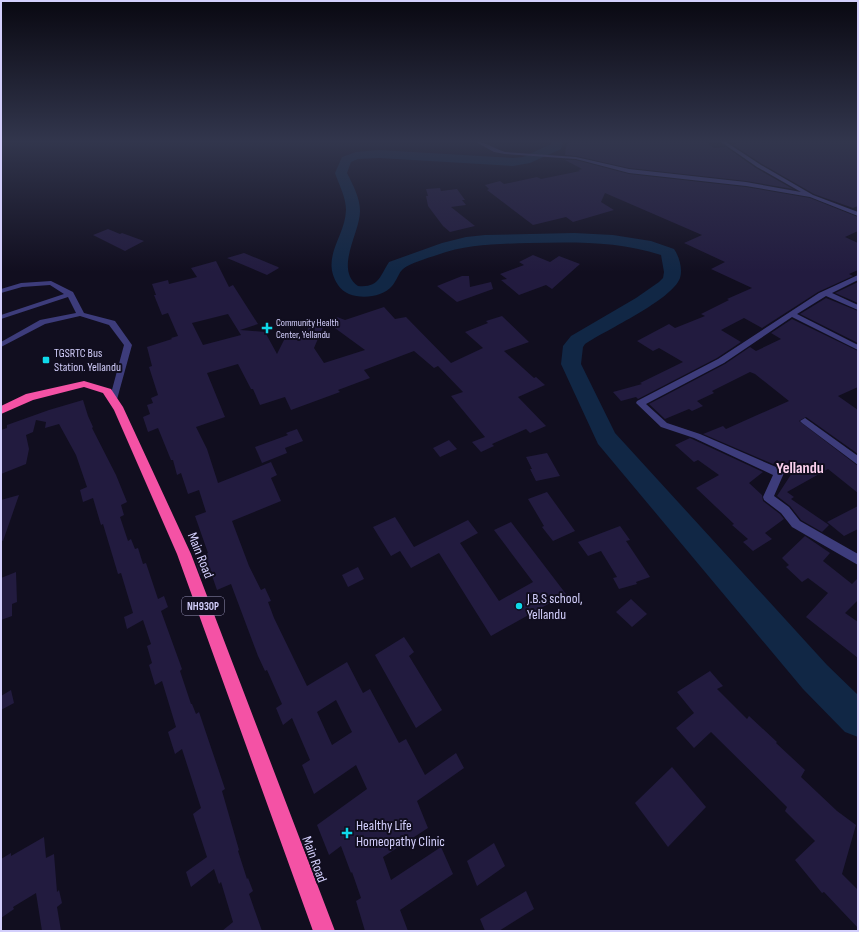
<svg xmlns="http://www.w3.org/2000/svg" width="859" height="932" font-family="'Sofia Sans Condensed',sans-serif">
	<rect width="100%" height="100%" fill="#110e1f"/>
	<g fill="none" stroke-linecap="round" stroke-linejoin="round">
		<path fill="#112745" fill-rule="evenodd" d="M551 142H563L561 149 530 163 513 166 379 158 358 159 351 162 347 173C353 185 360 198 360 211 360 233 334 269 358 286 379 288 380 276 389 262L442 243 466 237 485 235 574 233 613 235 651 241 674 249C679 256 683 269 680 278 672 300 606 330 585 344L583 347 581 364 615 433 827 665 858 695V737L845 732 803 689 598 444 561 364 563 346 571 336 636 298 659 282 663 278 664 272 661 255C618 241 574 242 529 243 497 244 467 244 437 255 428 258 410 263 403 269 399 272 396 282 392 286 380 300 348 301 338 285 320 257 345 238 346 210 346 197 339 185 335 173L342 157 356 152 379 150 513 158 523 157 551 144Z"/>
	</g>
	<g fill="#221b3f" fill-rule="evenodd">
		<path d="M569 142H706L714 148 726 147 756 168 793 189 746 181 629 168 576 156 565 155 566 147Z"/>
		<path d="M741 142H858V206L853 208 814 194 762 164 733 145Z"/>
		<path d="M565 160H576L629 174 746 187 810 198 858 217V231L845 237 858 243V270L849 274 853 276 818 292 762 328 744 318 721 330 741 342 717 358 638 399 636 397 621 401 613 392 642 384 640 383 683 362 659 348 653 351 637 341 669 324 675 328 705 316 701 314 729 300 727 299 752 288 711 269 725 262 684 243 702 235 605 193 601 202 614 210 573 222 566 217 533 225 487 190 489 189 485 185 500 181 504 184 537 177 541 179 580 171 578 170 582 169Z"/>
		<path d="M440 188 441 191 457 189 465 200H462L466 205 451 207 475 226 450 232 443 226 428 206 426 196H428L426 189Z"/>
		<path d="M108 229 120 234 122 233 144 241 125 251 93 235Z"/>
		<path d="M244 253 278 267 279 268 267 275 227 258Z"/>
		<path d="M533 255 550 262 559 256 580 264 552 289 546 285 519 295 501 280 507 279 500 274 524 265 519 262Z"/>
		<path d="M216 261 229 287 233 285 258 324 240 330 265 332 277 354 287 334 305 335 309 327H323L314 348 324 363 365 350 328 323 337 317 345 320 384 307 395 319 406 317 451 363 483 348 465 332 488 323 486 321 502 316 529 342 504 351 534 378 536 377 545 385 518 397 546 426 530 433 526 429 492 444 494 446 481 452 472 442 485 437 451 396 463 392 438 366 434 368 414 351 364 370 370 378 338 390 340 392 291 410 285 397 260 405 253 389H251L238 364 207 373 225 417 196 427 207 449 218 483 271 462 277 475 271 478 281 501 232 521 249 566 261 590 265 588 271 601 268 602 274 618 307 686 347 662 363 693 370 689 399 743 406 739 425 775 456 753 464 768 417 801 428 828 383 857 391 880 441 847 453 874 400 910 408 931H365L356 901 361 898 352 872 351 873 341 846 329 855 317 825 367 789 356 765 314 794 302 765 310 760 292 718 283 725 276 708 282 704 267 670 265 671 258 656 231 584 217 590 210 570 200 575 195 559 208 553 195 516 206 512 199 490 188 494 181 473 177 475 173 460H171L158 428 148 432 143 417 150 414 147 405 153 403 151 398 158 395 149 367 152 366 147 347 172 339 171 338 178 336 168 313 162 315 154 295H156L152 284 168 280 169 284 197 277 191 268ZM228 314 241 335 203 345 192 323ZM336 700 352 732 332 745 317 712Z"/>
		<path d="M462 276H469L470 287 491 282 493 289 457 302 437 286Z"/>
		<path d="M858 282V303L835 293Z"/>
		<path d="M826 298 858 311V343L800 314Z"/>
		<path d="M792 319 858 351V387L838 396 858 410V454L806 417 799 421 858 466V493L828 469 787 492 794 497 791 499 829 525 822 532 801 520 790 506 777 496 792 473 777 460 773 464 703 434 723 426 726 429 789 401 755 374 750 372 712 391 714 393 697 401 703 406 692 411 689 409 665 419 649 404 725 364 750 347 756 351 781 339 771 333Z"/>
		<path d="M83 400 88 416 93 427 92 428 116 475 127 502 121 505 124 515 120 517 128 541 131 539 135 549 138 548 143 564 146 563 158 599 164 596 168 607 161 611 182 669 180 671 191 704H192L196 714 199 712 225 789 222 791 239 850 238 851 247 879 248 878 253 891 249 894 262 931H222L233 922 221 882 219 884 214 869 191 887 186 872 207 857 193 814 201 808 182 749 175 754 168 732 176 727 162 681 155 685 149 665 152 663 147 646 151 644 143 620 127 629 124 617 133 613 121 573 118 574 103 524 101 525 93 498 83 502 80 490 87 487 76 455 59 424 45 428 46 422 36 420 33 432 26 435 29 449 26 464 1 474V430L7 428V425L49 410Z"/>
		<path d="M297 429 303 441 285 448 287 453 262 463 255 447 288 435 286 433Z"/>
		<path d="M690 438 763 472 749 483 762 495 763 501 780 514 784 519 765 533 772 539 753 551 743 542 748 539 732 525 734 524 696 488 719 475 698 460 694 462 675 445Z"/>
		<path d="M449 440 457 449 440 457 433 448Z"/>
		<path d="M547 453 560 476 536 481 530 469H532L526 457Z"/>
		<path d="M547 492 575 531 553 541 542 527 544 526 528 499Z"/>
		<path d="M19 495 3 541 1 540V500Z"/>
		<path d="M858 506V529L844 536 827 522Z"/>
		<path d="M395 517 414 547 468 520 478 533 460 543 499 601 533 582 494 530 511 522 566 594 491 636 439 553 411 568 400 551 391 556 373 527Z"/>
		<path d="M620 526 630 540 626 541 650 577 636 582 637 584 619 589 613 578 617 577 601 551 588 556 578 542Z"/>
		<path d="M805 536 830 553 823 561 852 584 858 578V600L845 613 858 622V658L806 617 828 593 808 578 802 582 786 567 789 565 782 558Z"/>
		<path d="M358 567 364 579 348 587 342 575Z"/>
		<path d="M16 572 17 602 12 604V616L1 620V578Z"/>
		<path d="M631 599 647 614 632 627 616 612Z"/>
		<path d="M404 637 414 652 409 656 442 710 416 728 375 655Z"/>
		<path d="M710 671 723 686 717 689 747 719 749 716 777 742 776 743 805 770 801 777 837 811 856 825 842 874 858 890V928L824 892 822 893 795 860 815 841 785 811 787 807 711 732 694 748 676 728 694 713 677 692Z"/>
		<path d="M11 690 14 703 1 710V696Z"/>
		<path d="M672 767 706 807 668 847 635 803Z"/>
		<path d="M44 837 46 858 54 854 57 892 59 890 62 903 57 907 61 931H42L36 893 13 907 14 909 1 918V859L11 853V856Z"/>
		<path d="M494 843 505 866 477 886 467 861Z"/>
		<path d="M526 891 534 909 499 931H485L480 919Z"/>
	</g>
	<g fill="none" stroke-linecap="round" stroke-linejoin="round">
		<g fill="#3d3c7b" fill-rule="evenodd">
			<path d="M476 142C485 141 495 149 505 152L576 157 629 169 746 182 801 192 757 167 721 142H726L761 165 813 195 858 212V216L810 197 746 186 629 173 576 159 505 154 494 152Z"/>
			<path d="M858 275V280L832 293 858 305V310L826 296 797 314 858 345V350L792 317 724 363 646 404 667 423 700 434 783 470 784 473 774 496 789 507 800 521 858 554V565L792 527 781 513 764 500 763 497 773 475 694 438 661 427 636 403 637 401 718 359 819 293Z"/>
			<path d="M51 281 73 292 84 313 115 321 132 345 116 403H110L109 401 124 345 109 325 80 316 45 324 1 347V342L40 320 76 313 68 297 1 319V315L64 294 50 285 22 287 1 293V289L21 283Z"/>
			<path d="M805 418 858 456V465L802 423 800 421Z"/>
		</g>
		<path fill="#f452a5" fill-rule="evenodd" d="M84 381 111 389 123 407 191 554 335 931H313L177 554 114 410 103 393 84 387 33 400 1 414V406L26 394Z"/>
	</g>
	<linearGradient id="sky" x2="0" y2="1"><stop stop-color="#090811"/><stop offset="0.52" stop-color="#32364d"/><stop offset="1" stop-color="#32364d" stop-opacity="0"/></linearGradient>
	<rect width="859" height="272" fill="url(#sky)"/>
	<g fill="#0fd9e9" stroke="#110e1f" stroke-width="1.5">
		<path d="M265 322h4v4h4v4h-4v4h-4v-4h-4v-4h4z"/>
		<rect x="42" y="356" width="8" height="8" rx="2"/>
		<circle cx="519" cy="606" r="4"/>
		<path d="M345 827h4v4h4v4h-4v4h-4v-4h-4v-4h4z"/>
	</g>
	<g text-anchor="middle" stroke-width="4" stroke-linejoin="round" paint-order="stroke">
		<g font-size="10" fill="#d3cffc" stroke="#110e1f" text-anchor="start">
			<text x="276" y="326">Community Health<tspan x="276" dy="12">Center, Yellandu</tspan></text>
		</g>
		<rect fill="#110e1f" stroke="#9995ba" stroke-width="1" x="182" y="597" width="42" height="18" rx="3"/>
		<g font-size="11" font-weight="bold" fill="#d3cffc">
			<text x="203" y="610">NH930P</text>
		</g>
		<g font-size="12" fill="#d3cffc" stroke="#110e1f" text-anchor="start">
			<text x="54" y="357">TGSRTC Bus<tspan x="54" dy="14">Station. Yellandu</tspan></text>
		</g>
		<g font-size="14" fill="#d3cffc" stroke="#110e1f">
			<text transform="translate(201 555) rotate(68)" y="5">Main Road</text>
			<text transform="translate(315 859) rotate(70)" y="5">Main Road</text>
		</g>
		<g font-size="14" fill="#d3cffc" stroke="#110e1f" text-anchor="start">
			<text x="527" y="603">J.B.S school,<tspan x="527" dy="16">Yellandu</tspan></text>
			<text x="356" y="830">Healthy Life<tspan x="356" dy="16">Homeopathy Clinic</tspan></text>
		</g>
		<g font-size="16" font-weight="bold" fill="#fcd1ee" stroke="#110e1f">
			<text x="800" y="473">Yellandu</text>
		</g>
	</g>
	<rect width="859" height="932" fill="none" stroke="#d3cffc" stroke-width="4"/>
</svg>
